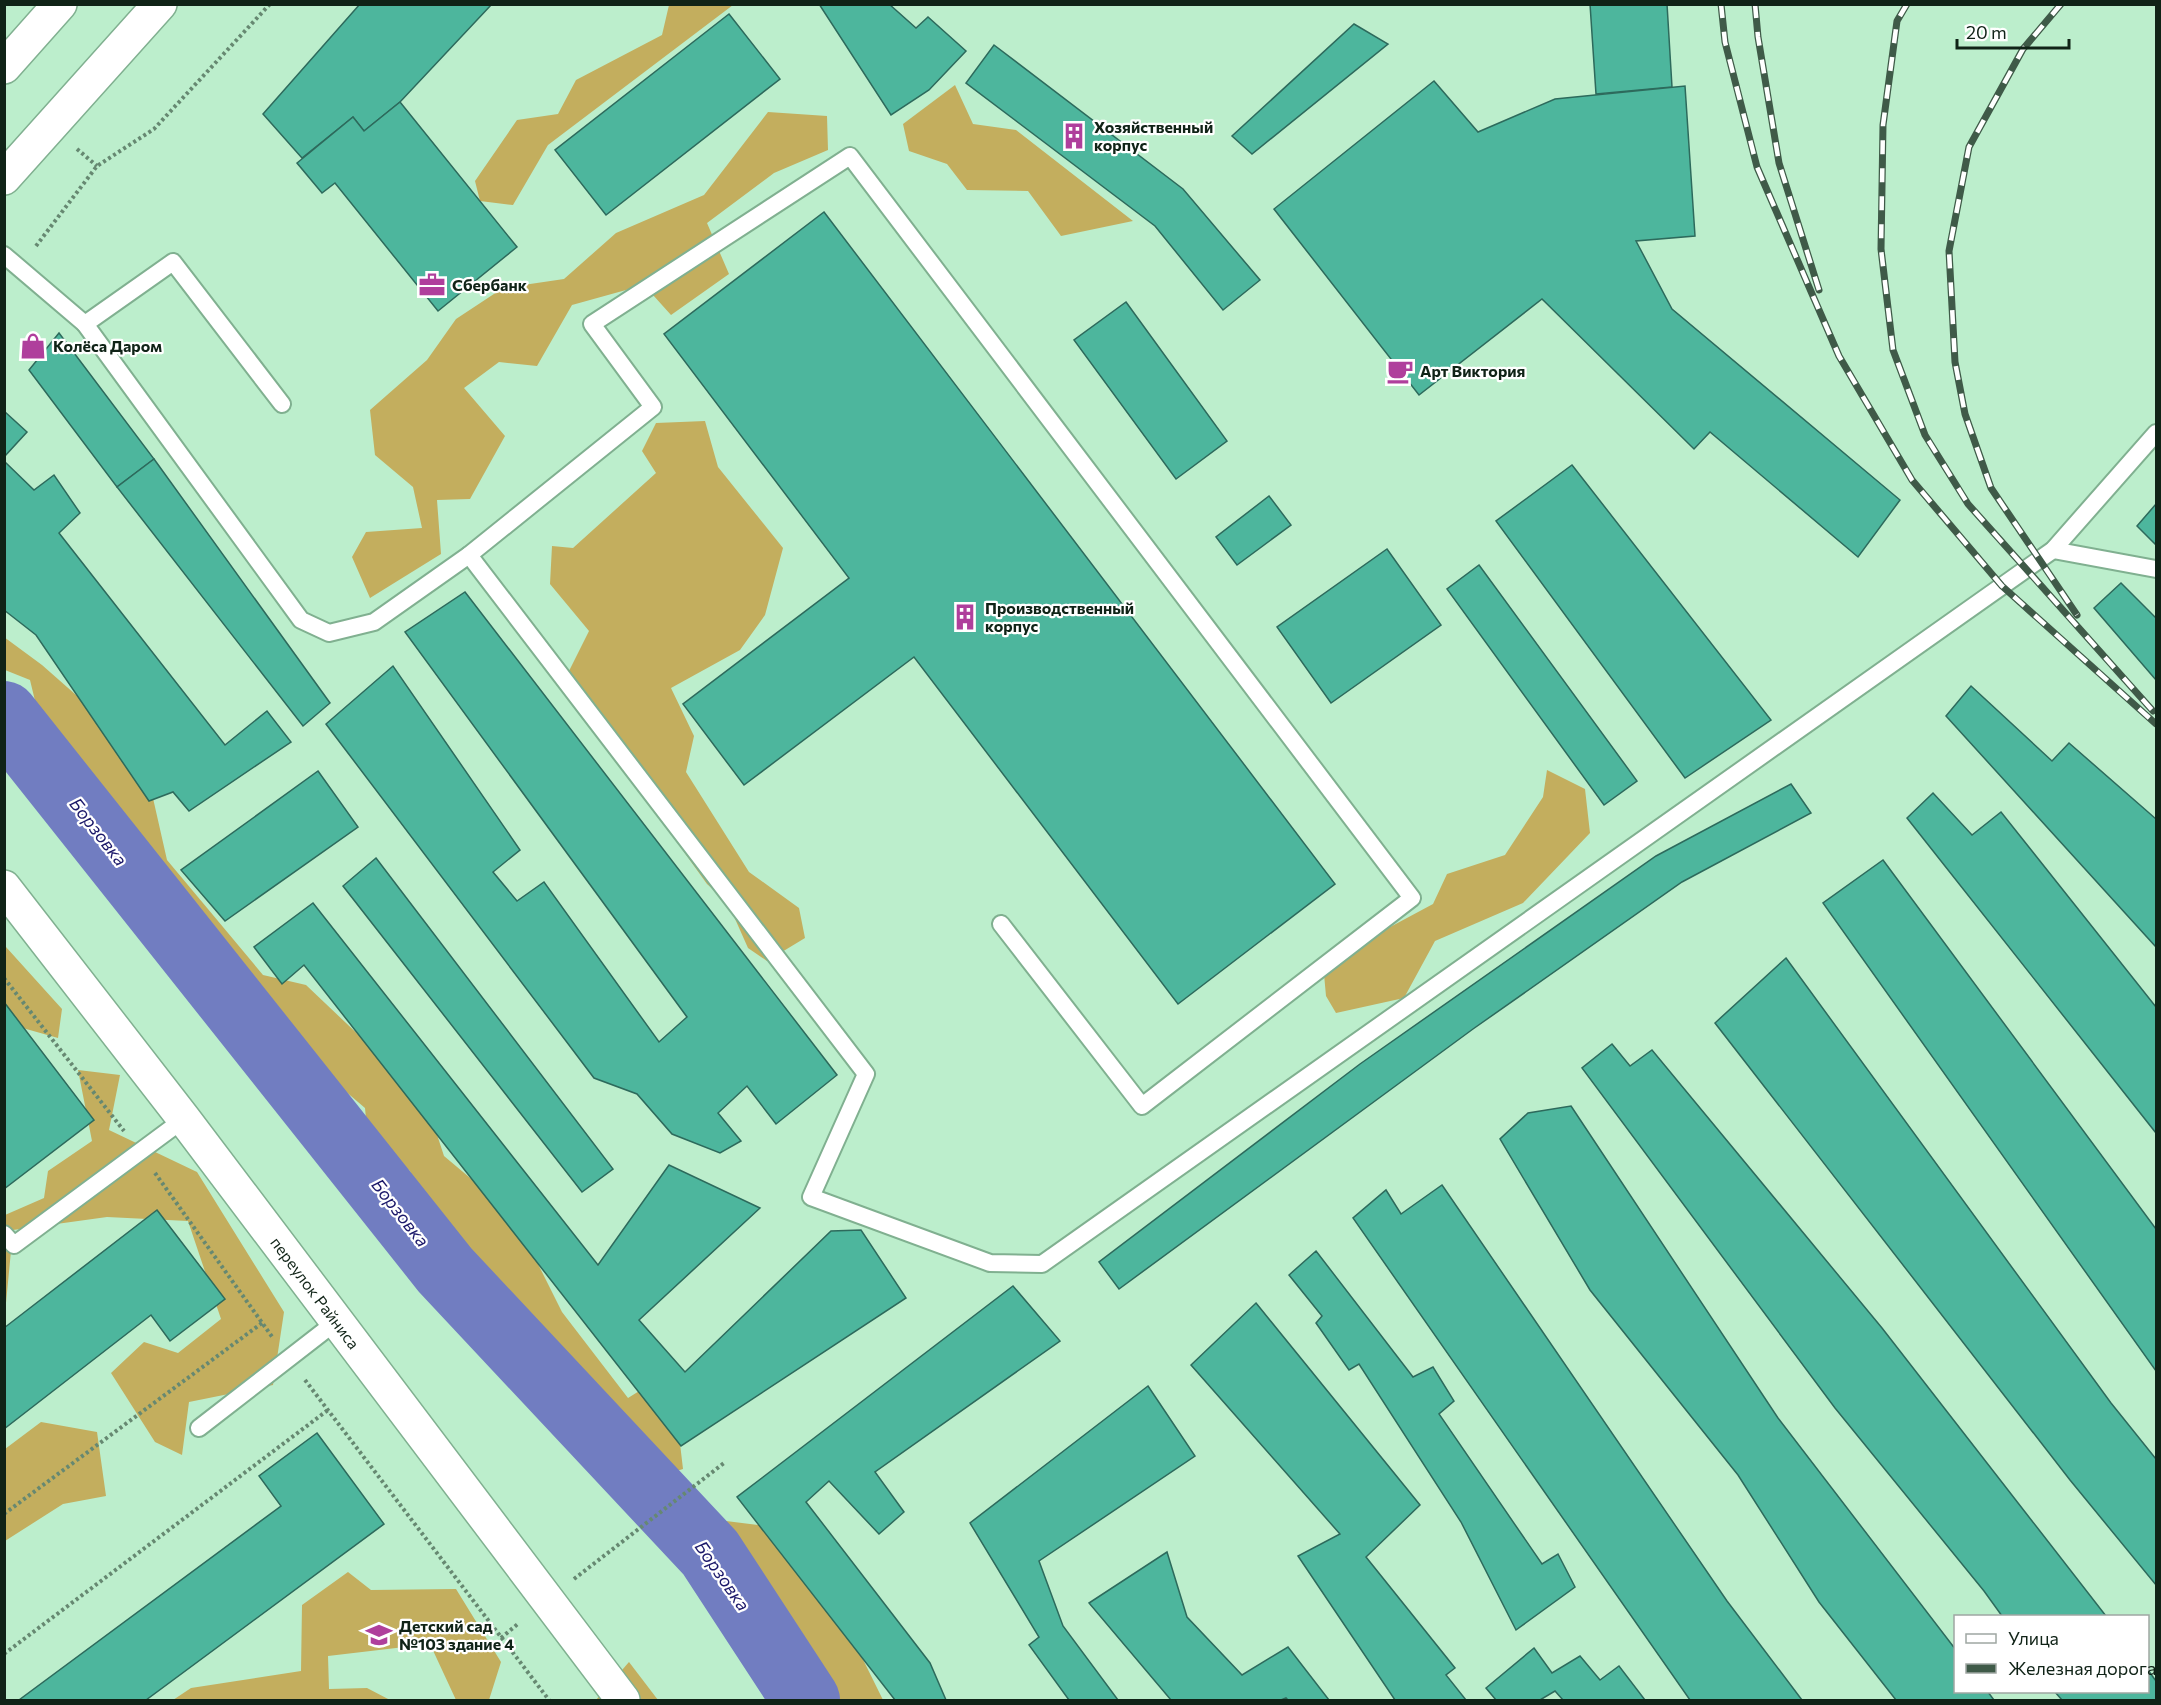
<svg xmlns="http://www.w3.org/2000/svg" width="2161" height="1705" font-family="Commissioner,sans-serif">
	<rect width="100%" height="100%" fill="#bceecc"/>
	<g fill="#c3ae5e">
		<path d="M669 5H733L548 145 513 205 480 201 475 181 517 120 558 114 576 80 662 35Z"/>
		<path d="M955 85 973 124 1016 130 1133 221 1061 236 1028 191 967 190 947 164 909 151 903 124Z"/>
		<path d="M768 112 827 116 828 150 774 173 707 223 729 274 671 315 644 285 572 305 537 366 499 362 464 388 505 436 470 499 437 500 441 554 370 598 352 557 366 532 422 528 413 487 375 455 370 410 427 360 456 319 503 288 564 279 616 233 704 195Z"/>
		<path d="M705 421 718 467 783 548 765 615 740 650 671 688 694 736 686 772 749 872 799 908 805 938 767 961 748 948 728 903 707 884 603 739 600 710 560 689 589 631 550 584 552 546 573 548 656 473 642 451 656 423Z"/>
		<path d="M4 637 42 665 143 754 167 860 263 975 306 985 425 1098 444 1156 513 1214 562 1312 628 1398 665 1375 677 1418 683 1469 657 1477 424 1213 410 1171 368 1140 365 1108 268 1025 201 942 168 928 114 870 120 809 37 709 30 680 5 670Z"/>
		<path d="M1547 770 1585 789 1590 833 1523 903 1435 941 1404 998 1336 1013 1326 996 1323 963 1433 904 1447 874 1505 855 1543 797Z"/>
		<path d="M4 870 6 947 62 1009 58 1038 5 1023Z"/>
		<path d="M78 1070 120 1075 109 1130 197 1172 284 1312 273 1385 189 1402 182 1455 155 1442 111 1373 144 1342 178 1353 221 1319 188 1221 107 1217 13 1230 6 1303H5V1215L44 1198 48 1171 92 1141Z"/>
		<path d="M41 1422 97 1432 106 1496 63 1504 5 1541V1449Z"/>
		<path d="M718 1520 799 1530 883 1700H827L766 1599 730 1572Z"/>
		<path d="M348 1572 371 1590 456 1589 501 1662 489 1700H456L430 1644 328 1656 329 1689 367 1688 390 1700H173L191 1688 301 1671 302 1605Z"/>
		<path d="M629 1662 658 1700H596Z"/>
	</g>
	<g fill="none" stroke-linecap="round" stroke-linejoin="round">
		<path stroke="#717dc1" stroke-width="68" d="M4 715 445 1270 710 1553 806 1700"/>
	</g>
	<g fill="#4db69d" stroke="#2d6a5c" stroke-width="1.5">
		<path d="M360 4H492L400 102 364 131 353 117 302 158 263 114Z"/>
		<path d="M819 4H889L916 28 928 17 966 51 929 90 891 115Z"/>
		<path d="M1590 4H1667L1672 87 1596 94Z"/>
		<path d="M729 14 780 79 606 215 555 150Z"/>
		<path d="M1354 24 1388 44 1252 154 1232 136Z"/>
		<path d="M994 45 1183 189 1260 280 1223 310 1155 226 966 83Z"/>
		<path d="M1434 81 1478 132 1555 99 1685 86 1695 236 1636 241 1672 309 1900 500 1858 557 1710 432 1694 449 1542 299 1419 395 1274 209Z"/>
		<path d="M400 102 517 247 438 311 335 183 322 193 297 163 353 117 364 131Z"/>
		<path d="M824 212 1335 884 1178 1004 914 657 744 785 683 704 849 578 664 334Z"/>
		<path d="M1126 302 1227 441 1176 479 1074 340Z"/>
		<path d="M59 333 154 459 117 487 29 370Z"/>
		<path d="M4 411 27 432 4 457Z"/>
		<path d="M154 459 330 703 303 726 117 487Z"/>
		<path d="M4 461 34 490 54 475 80 513 59 533 225 745 267 711 291 742 189 811 173 792 149 801 36 635 4 610Z"/>
		<path d="M1572 465 1771 720 1685 778 1496 521Z"/>
		<path d="M1269 496 1291 525 1237 565 1216 537Z"/>
		<path d="M2156 504V542L2155 544 2137 526Z"/>
		<path d="M1387 549 1441 625 1331 703 1277 627Z"/>
		<path d="M1479 565 1637 781 1604 805 1447 589Z"/>
		<path d="M2121 583 2156 618V680L2094 608Z"/>
		<path d="M465 592 837 1075 776 1124 747 1086 718 1113 741 1141 720 1153 672 1134 637 1094 594 1078 326 724 393 666 520 850 493 872 517 901 544 882 659 1042 687 1017 405 632Z"/>
		<path d="M1971 686 2052 761 2069 743 2156 819V947L1946 716Z"/>
		<path d="M318 771 358 827 225 921 181 870Z"/>
		<path d="M1791 784 1811 813 1682 882 1473 1029 1119 1289 1099 1262 1360 1064 1656 856Z"/>
		<path d="M1933 793 1972 835 2001 812 2156 1007V1133L1907 818Z"/>
		<path d="M376 858 613 1169 582 1192 343 886Z"/>
		<path d="M1883 860 2156 1229V1371L1823 903Z"/>
		<path d="M313 903 598 1265 669 1165 760 1208 639 1320 685 1372 831 1231 861 1230 906 1298 681 1446 304 965 282 984 254 947Z"/>
		<path d="M1786 958 2111 1403 2156 1459V1585L2070 1480 1715 1023Z"/>
		<path d="M4 1002 94 1120 4 1189Z"/>
		<path d="M1612 1044 1630 1066 1652 1050 1882 1328 2106 1616H2002L1984 1591 1835 1408 1582 1068Z"/>
		<path d="M1571 1106 1778 1418 1956 1650V1692H1988L1994 1700H1896L1819 1602 1738 1475 1590 1290 1500 1139 1528 1113Z"/>
		<path d="M1442 1185 1727 1601 1802 1700H1690L1353 1218 1386 1190 1401 1214Z"/>
		<path d="M157 1210 225 1299 170 1341 151 1315 4 1429V1328Z"/>
		<path d="M1316 1251 1413 1377 1433 1367 1454 1401 1439 1414 1542 1564 1558 1554 1575 1587 1516 1630 1461 1522 1359 1364 1349 1370 1316 1323 1322 1316 1289 1275Z"/>
		<path d="M1013 1286 1060 1341 875 1472 904 1512 879 1534 829 1481 806 1502 930 1663 946 1700H895L737 1497Z"/>
		<path d="M1256 1303 1420 1505 1366 1557 1455 1668 1446 1675 1466 1700H1395L1298 1556 1340 1534 1191 1365Z"/>
		<path d="M1148 1386 1195 1456 1039 1561 1063 1626 1118 1700H1069L1029 1645 1039 1637 970 1523Z"/>
		<path d="M317 1433 384 1524 146 1700H19L281 1506 259 1476Z"/>
		<path d="M1167 1552 1187 1617 1242 1675 1288 1647 1329 1700H1288L1286 1698 1281 1700H1171L1089 1603Z"/>
		<path d="M1534 1648 1552 1673 1580 1656 1600 1680 1619 1666 1645 1700H1563L1555 1691 1540 1700H1496L1486 1688Z"/>
		<path d="M2148 1670 2156 1681V1700H2062L2055 1692H2148Z"/>
	</g>
	<g fill="none" stroke-linecap="round" stroke-linejoin="round">
		<g stroke="#80b090" stroke-width="20">
			<g id="service">
				<path d="M4 255 85 324 173 262 282 404"/>
				<path d="M85 324 301 620 329 633 374 622 469 555 653 407 592 324 850 156 1412 898 1142 1106 1001 924"/>
				<path d="M2053 550 2156 569"/>
				<path d="M469 555 866 1074 811 1197 990 1263 1042 1264 2053 550 2156 433"/>
				<path d="M4 1234 14 1245 184 1119"/>
				<path d="M199 1428 337 1321"/>
			</g>
		</g>
		<g stroke="#80b090" stroke-width="36">
			<path id="minor" d="M4 887 184 1119 623 1700"/>
		</g>
		<g stroke="#80b090" stroke-width="36">
			<g id="primary">
				<path d="M4 67 60 4"/>
				<path d="M4 178 160 4"/>
			</g>
		</g>
		<g stroke="#668871" stroke-width="4" stroke-dasharray="3 3" stroke-linecap="butt">
			<path d="M77 149 97 166"/>
			<path d="M36 246 97 166 154 129 270 4"/>
			<path d="M4 978 124 1131"/>
			<path d="M155 1173 273 1338"/>
			<path d="M305 1380 549 1700"/>
			<path d="M4 1514 262 1323"/>
			<path d="M574 1579 724 1463"/>
			<path d="M501 1638 519 1623"/>
			<path d="M4 1654 328 1410"/>
		</g>
		<use href="#service" stroke="#fff" stroke-width="16"/>
		<use href="#minor" stroke="#fff" stroke-width="33"/>
		<use href="#primary" stroke="#fff" stroke-width="33"/>
		<g stroke="#3f5a48" stroke-width="7">
			<g id="rail">
				<path d="M1721 4 1725 42 1757 167 1839 356 1912 480 2002 586 2156 724"/>
				<path d="M1755 4 1758 37 1779 163 1819 290"/>
				<path d="M1907 4 1897 21 1883 125 1881 249 1893 350 1925 435 1968 504 2153 711"/>
				<path d="M2061 4 2023 49 1969 147 1949 251 1955 362 1965 414 1991 488 2077 615"/>
			</g>
		</g>
		<use href="#rail" stroke="#fff" stroke-width="4.5" stroke-dasharray="14" stroke-linecap="butt"/>
	</g>
	<defs>
		<g id="building-bare" transform="scale(2.07)"><path d="M-4-6H4V6H1V3H-1V6H-4ZM-2.5-4.3h1.7v1.8h-1.7ZM.8-4.3h1.7v1.8H.8ZM-2.5-1h1.7V.8h-1.7ZM.8-1h1.7V.8H.8Z" fill="#af3f9c" stroke="#fff" stroke-width="2.5" paint-order="stroke"/></g>
		<g id="office-bare" transform="scale(2.07)"><path d="M-6-3h4V-5.5h4V-3h4V5H-6ZM-1-4.5V-3h2v-1.5ZM-6 0V1H6V0Z" fill="#af3f9c" stroke="#fff" stroke-width="2.5" paint-order="stroke"/></g>
		<g id="shop-bare" transform="scale(2.07)"><path d="M-5-2.5h2.3a2.7 3.5 0 0 1 5.4 0H5L5.5 6h-11ZM-1.5-2.5h3a1.5 2.3 0 0 0-3 0Z" fill="#af3f9c" stroke="#fff" stroke-width="2.5" paint-order="stroke"/></g>
		<g id="cafe-bare" transform="scale(2.07)"><path d="M-5.5-4.5H6V0H3Q3 3.5 0 3.5H-2.5Q-5.5 3.5-5.5 0ZM3-3.2v2h1.7v-2ZM-6 4.5H4V6H-6Z" fill="#af3f9c" stroke="#fff" stroke-width="2.5" paint-order="stroke"/></g>
		<g id="school-bare" transform="scale(2.07)"><path d="M0-5L7-2L0 1L-7-2ZM-4 1L0 2.5L4 1V4Q0 6-4 4Z" fill="#af3f9c" stroke="#fff" stroke-width="2.5" paint-order="stroke"/></g>
	</defs>
	<g fill-rule="evenodd">
		<use href="#building-bare" x="1074" y="136"/>
		<use href="#office-bare" x="432" y="285"/>
		<use href="#shop-bare" x="33" y="346"/>
		<use href="#cafe-bare" x="1400" y="371"/>
		<use href="#building-bare" x="965" y="617"/>
		<use href="#school-bare" x="379" y="1635"/>
	</g>
	<g text-anchor="middle" stroke-width="4.5" stroke-linejoin="round" paint-order="stroke">
		<g font-size="16" font-weight="bold" fill="#102317" stroke="#fff" text-anchor="start">
			<text x="1094" y="133">Хозяйственный<tspan x="1094" dy="18">корпус</tspan></text>
			<text x="452" y="291">Сбербанк</text>
			<text x="53" y="352">Колёса Даром</text>
			<text x="1420" y="377">Арт Виктория</text>
			<text x="985" y="614">Производственный<tspan x="985" dy="18">корпус</tspan></text>
			<text x="399" y="1632">Детский сад<tspan x="399" dy="18">№103 здание 4</tspan></text>
		</g>
		<g font-size="16" fill="#102317" stroke="#fff">
			<text transform="translate(315 1293) rotate(53)" y="6">переулок Райниса</text>
		</g>
		<g font-size="18" font-style="italic" fill="#1c196a" stroke="#fff">
			<text transform="translate(98 832) rotate(52)" y="6">Борзовка</text>
			<text transform="translate(400 1213) rotate(52)" y="6">Борзовка</text>
			<text transform="translate(722 1576) rotate(55)" y="6">Борзовка</text>
		</g>
	</g>
	<rect width="2161" height="1705" fill="none" stroke="#102317" stroke-width="12"/>
	<rect x="1954" y="1615" width="195" height="78" fill="#ffffff" stroke="#9fa7a2" stroke-width="1.5"/>
	<rect x="1966" y="1634" width="30" height="9" fill="#ffffff" stroke="#9fa7a2" stroke-width="1.5"/>
	<text x="2008" y="1645" font-size="18" fill="#102317">Улица</text>
	<rect x="1966" y="1664" width="30" height="9" fill="#3f5a48" stroke="#9fa7a2" stroke-width="1.5"/>
	<text x="2008" y="1675" font-size="18" fill="#102317">Железная дорога</text>
	<path d="M1957 39v9h112v-9" fill="none" stroke="#102317" stroke-width="3"/>
	<text x="1966" y="39" font-size="18" fill="#102317" stroke="#ffffff" stroke-width="4.5" paint-order="stroke">20 m</text>
</svg>
